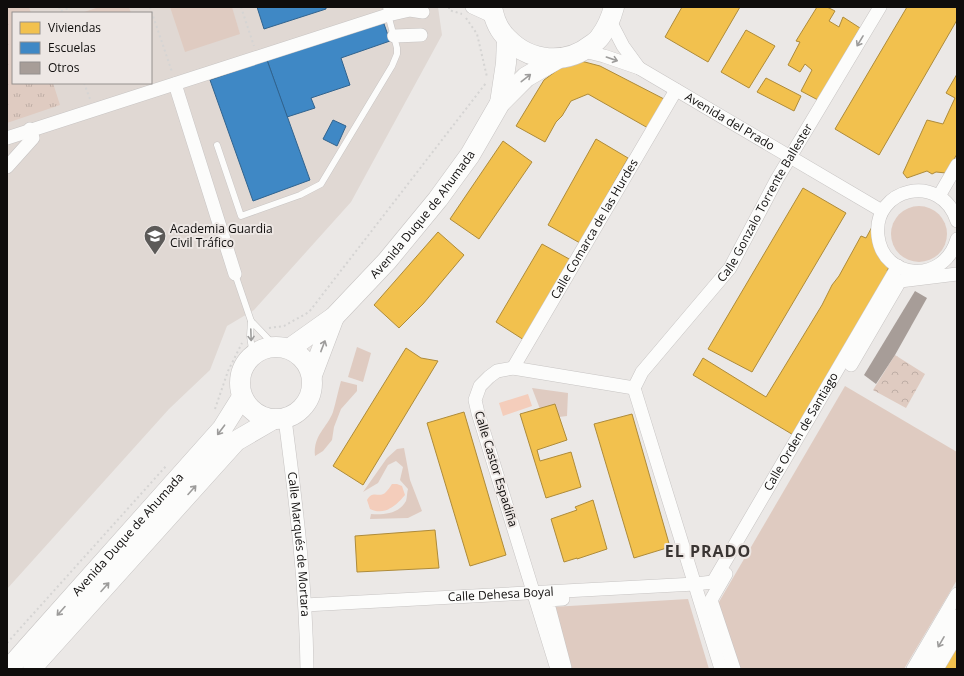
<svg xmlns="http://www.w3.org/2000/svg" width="964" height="676" font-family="'Open Sans',sans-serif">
	<defs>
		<pattern id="forest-crowns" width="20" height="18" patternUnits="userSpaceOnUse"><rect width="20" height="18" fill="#dfcbc1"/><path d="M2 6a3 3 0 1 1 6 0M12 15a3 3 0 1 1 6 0" fill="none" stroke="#beada5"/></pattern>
		<pattern id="park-tufts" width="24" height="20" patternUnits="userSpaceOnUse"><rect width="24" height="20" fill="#dfcbc1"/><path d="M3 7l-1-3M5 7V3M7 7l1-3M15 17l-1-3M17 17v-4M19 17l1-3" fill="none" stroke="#beada5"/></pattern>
	</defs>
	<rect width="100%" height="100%" fill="#ebe8e6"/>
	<path fill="#e0d8d3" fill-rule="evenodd" d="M7 7H438L442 35 351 202 254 310 227 326 210 370 169 409 7 589ZM13 13H151V83H13Z"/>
	<g fill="#dfcbc1">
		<path d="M99 7H129L131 13H81Z"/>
		<path d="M170 7H232L240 34 185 52Z"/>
		<circle cx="919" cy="234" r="28"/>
		<path d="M357 347 371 353 363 382 348 377Z"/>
		<path d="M341 381 357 385V391L341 409 334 427 332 440 323 451 315 456C313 435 327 428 333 412 336 402 338 391 341 381Z"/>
		<path d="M845 386 957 452V580L904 669H737L716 607Z"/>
		<path d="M532 388 568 393 567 416 559 417 555 404 540 409Z"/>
		<path d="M404 448 410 480 422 511 408 518 370 519 371 514C383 515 399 514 406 501 407 498 407 492 408 489L400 480 403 467 396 461 388 465 378 483 363 492 387 458 397 449Z"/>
		<path d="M688 599 709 669H570L552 607Z"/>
	</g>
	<path fill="url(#forest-crowns)" d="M895 355 925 374 906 408 873 390Z"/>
	<path fill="url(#park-tufts)" d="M7 7H29L31 13H13V83H53L60 105 7 123Z"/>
	<g fill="#f4cdbb">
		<path d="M528 394 532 406 503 416 499 403Z"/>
		<path d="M392 484H397L402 486 405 495C396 506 384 516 370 509L367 500C373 489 379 499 386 492 388 490 390 487 392 484Z"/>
	</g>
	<g fill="#f2c14e" stroke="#ae8b3a">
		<path d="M682 7H740L708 62 665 37Z"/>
		<path d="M817 7H827L835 11 829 21 839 27 843 17 860 28 818 100 801 91 812 70 805 64 800 72 788 65 800 42 796 41Z"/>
		<path d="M907 7H957V20L879 155 835 129Z"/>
		<path d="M746 30 775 46 749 88 721 72Z"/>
		<path d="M581 61 600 66 664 99 648 128 588 94 571 101 562 116 556 122 545 142 516 126 544 80 563 66Z"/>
		<path d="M957 74V154L946 173 936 172 932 174 927 171 907 178 903 173 927 120 943 124 955 98 946 93Z"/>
		<path d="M766 78 801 96 794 111 757 92Z"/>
		<path d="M596 139 628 158 580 243 548 225Z"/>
		<path d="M503 141 532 162 479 239 450 219Z"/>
		<path d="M803 188 846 213 752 372 708 349Z"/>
		<path d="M873 225 893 259 887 271 890 273 795 436 693 375 703 358 766 397 822 305 832 285 839 276 861 236 866 238Z"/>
		<path d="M438 232 464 255 423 304 399 328 374 305Z"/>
		<path d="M542 244 571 260 524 340 496 322Z"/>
		<path d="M406 348 421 358 438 361 363 485 333 466Z"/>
		<path d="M555 404 567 440 537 450 540 461 571 452 581 487 546 498 520 414Z"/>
		<path d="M464 412 506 555 470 566 427 423Z"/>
		<path d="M632 414 670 547 634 558 594 424Z"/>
		<path d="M593 500 607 549 577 559V558L564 562 551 519 577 510 575 507Z"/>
		<path d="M435 530 439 568 357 572 355 536Z"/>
		<path d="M957 643V669H943Z"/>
	</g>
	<g fill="#3f88c5" stroke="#31638e">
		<path d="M257 7H326V9L264 29Z"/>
		<path d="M383 21 390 41 341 58 350 85 311 98 315 108 287 117 267 60Z"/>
		<path d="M267 60 310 180 253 201 210 80Z"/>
		<path d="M333 120 346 126 337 146 323 139Z"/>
	</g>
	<path fill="#a79d98" d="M915 291 927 298 895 355 876 384 864 375Z"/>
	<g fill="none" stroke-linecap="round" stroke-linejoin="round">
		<g stroke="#c7c4c3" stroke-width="7">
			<g id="lane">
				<path d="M217 145 241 216 300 195 321 184 392 66 397 54V48L386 7"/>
				<path d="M235 274 251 321"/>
				<path d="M253 356 250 336 251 321 275 346"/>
			</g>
		</g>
		<g stroke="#c7c4c3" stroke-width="14">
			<g id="street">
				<path d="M472 7 494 17"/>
				<path d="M610 21 623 46 639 68"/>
				<path d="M394 36 421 35"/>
				<path id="s1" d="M584 51 604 56 639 68 882 211"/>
				<path d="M175 84 235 274"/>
				<path d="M7 138 388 15 410 10 423 12"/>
				<path d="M7 167 33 138 30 129"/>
				<path d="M939 196 957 165"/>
				<path d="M957 221C941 171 872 188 878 236 883 280 944 285 957 239"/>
				<path d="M851 365 900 281 957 274"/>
				<path id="s2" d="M513 368 676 90"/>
				<path id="s3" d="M634 388 642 372 730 268 777 179 880 7"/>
				<path d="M634 388 721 669"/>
				<path id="s4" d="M285 419C296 503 306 584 307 669"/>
				<path d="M726 574 711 600 734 669"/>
				<path d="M563 599 547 600 565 668"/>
				<path id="s5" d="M305 605 695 584 713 582 898 266"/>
				<path d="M557 669 478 413 475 400 480 386 489 377 497 371 513 368 634 388"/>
				<path d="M913 669 957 594"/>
				<path d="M926 669 957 616"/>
				<path d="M937 669 957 635"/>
			</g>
		</g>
		<g stroke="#c7c4c3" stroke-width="21">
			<g id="primary">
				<path d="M492 7C494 19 499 31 508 39 530 62 566 65 591 45 594 43 598 40 600 37 607 28 611 18 614 7"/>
				<path d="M500 103 506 63 507 39"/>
				<circle cx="276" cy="383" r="36"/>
				<path id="s6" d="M289 349 334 317 387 261 438 199 470 155 500 103 526 77 557 59"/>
				<path d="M312 375 334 317"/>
				<path id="s7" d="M7 667 12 665 26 649 222 429 242 397"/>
				<path d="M33 669 38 661 236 441 272 420"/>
			</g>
		</g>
		<g stroke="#d5d4d3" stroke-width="2" stroke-dasharray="2 3" stroke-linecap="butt">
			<path d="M59 7 61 13"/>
			<path d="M150 7 172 72"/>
			<path d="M241 7 254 46"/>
			<path d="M449 7V10L462 14"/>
			<path d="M61 11 72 7"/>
			<path d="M466 18 477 34 487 77"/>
			<path d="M84 83 90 99"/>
			<path d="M269 328 284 326 309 312 486 83"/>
			<path d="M215 409 228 371 242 343"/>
			<path d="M7 643 167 465"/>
		</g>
		<use href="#lane" stroke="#fcfcfb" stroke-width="6"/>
		<use href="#street" stroke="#fcfcfb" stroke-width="13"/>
		<use href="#primary" stroke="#fcfcfb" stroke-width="20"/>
	</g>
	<defs><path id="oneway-shaft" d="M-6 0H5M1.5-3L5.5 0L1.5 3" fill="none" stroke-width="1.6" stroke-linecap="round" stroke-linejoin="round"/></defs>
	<g stroke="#9d9c9b">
		<use href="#oneway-shaft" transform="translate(860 41) rotate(121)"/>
		<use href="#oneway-shaft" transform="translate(612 59) rotate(19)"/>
		<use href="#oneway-shaft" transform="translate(526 78) rotate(-38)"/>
		<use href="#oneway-shaft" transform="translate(251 335) rotate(88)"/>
		<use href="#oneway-shaft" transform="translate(323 346) rotate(-69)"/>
		<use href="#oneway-shaft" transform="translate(221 430) rotate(127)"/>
		<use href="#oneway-shaft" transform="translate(192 490) rotate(-48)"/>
		<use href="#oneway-shaft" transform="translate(105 587) rotate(-48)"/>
		<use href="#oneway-shaft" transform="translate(61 611) rotate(132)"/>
		<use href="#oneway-shaft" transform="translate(941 642) rotate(120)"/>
	</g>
	<defs>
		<g id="university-pin" transform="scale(1.15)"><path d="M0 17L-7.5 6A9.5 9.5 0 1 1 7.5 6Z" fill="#5c5a58" stroke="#ede7e4"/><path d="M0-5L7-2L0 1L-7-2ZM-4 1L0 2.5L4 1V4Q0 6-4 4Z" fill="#fff"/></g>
	</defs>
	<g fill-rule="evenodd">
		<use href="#university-pin" x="155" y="236"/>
	</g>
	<g text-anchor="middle" stroke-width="4" stroke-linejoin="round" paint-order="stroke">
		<g font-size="12" fill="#0f0d0c" stroke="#ede7e4">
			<text dy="4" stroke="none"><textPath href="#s1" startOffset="163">Avenida del Prado</textPath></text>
			<text dy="4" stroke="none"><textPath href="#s3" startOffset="228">Calle Gonzalo Torrente Ballester</textPath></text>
			<text dy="4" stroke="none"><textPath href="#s6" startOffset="191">Avenida Duque de Ahumada</textPath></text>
			<text dy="4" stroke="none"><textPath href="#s2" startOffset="161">Calle Comarca de las Hurdes</textPath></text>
			<text dy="4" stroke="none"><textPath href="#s5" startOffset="583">Calle Orden de Santiago</textPath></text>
			<text transform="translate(496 469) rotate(73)" y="4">Calle Castor Espadiña</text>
			<text dy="4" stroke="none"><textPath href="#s7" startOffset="180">Avenida Duque de Ahumada</textPath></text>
			<text dy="4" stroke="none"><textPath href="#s4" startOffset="126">Calle Marqués de Mortara</textPath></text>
			<text dy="4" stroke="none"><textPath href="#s5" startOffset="196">Calle Dehesa Boyal</textPath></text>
		</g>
		<g font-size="12" fill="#0f0d0c" stroke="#ede7e4" text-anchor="start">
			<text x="170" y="233">Academia Guardia<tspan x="170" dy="14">Civil Tráfico</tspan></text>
		</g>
		<g font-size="16" font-weight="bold" letter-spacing="1" fill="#3a3533" stroke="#ede7e4">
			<text x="708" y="557">EL PRADO</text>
		</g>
	</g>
	<rect width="964" height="676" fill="none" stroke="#0f0d0c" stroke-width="16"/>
	<rect x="12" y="12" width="140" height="72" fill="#ede7e4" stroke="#94908e"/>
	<rect x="20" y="22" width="20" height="12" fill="#f2c14e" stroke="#94908e"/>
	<text x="48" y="32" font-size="12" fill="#0f0d0c">Viviendas</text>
	<rect x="20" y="42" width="20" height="12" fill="#3f88c5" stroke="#94908e"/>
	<text x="48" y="52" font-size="12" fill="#0f0d0c">Escuelas</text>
	<rect x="20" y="62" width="20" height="12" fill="#a79d98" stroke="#94908e"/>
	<text x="48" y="72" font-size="12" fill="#0f0d0c">Otros</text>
</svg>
